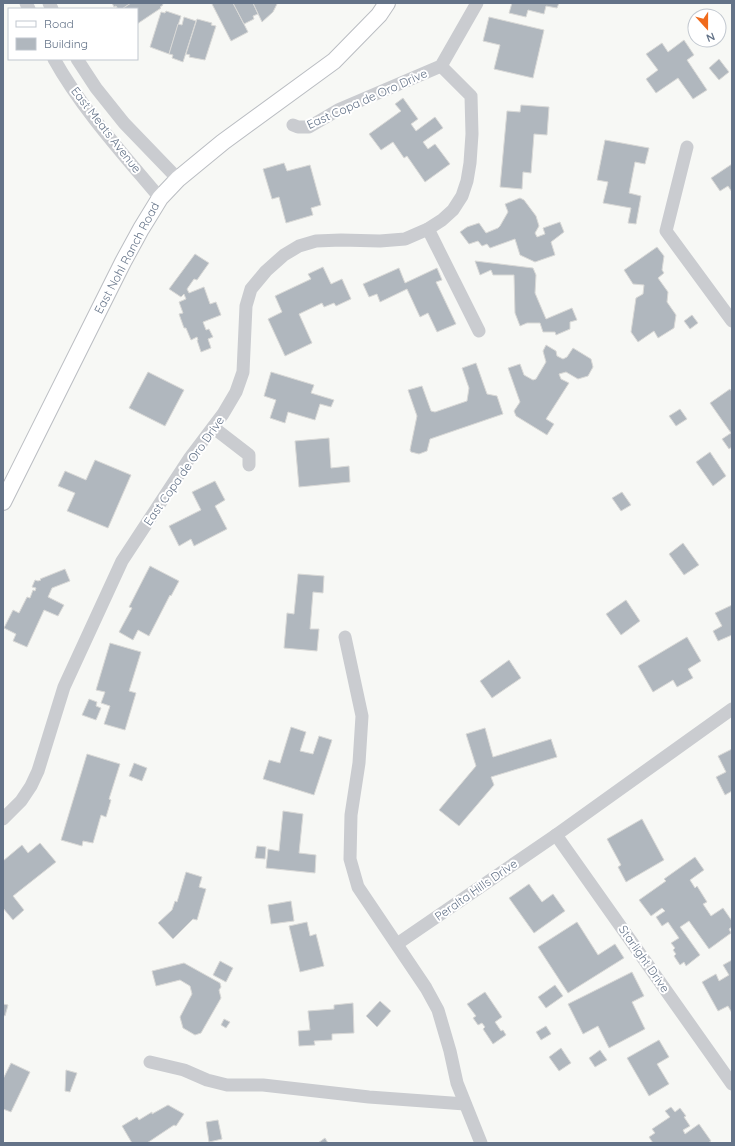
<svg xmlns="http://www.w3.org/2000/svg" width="735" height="1146" font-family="Quicksand,sans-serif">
	<rect width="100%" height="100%" fill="#f7f8f5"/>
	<g fill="#b0b7be" stroke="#d9d9d7">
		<path d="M112 3H131L122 9H118L116 6 114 7Z"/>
		<path d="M131 3H162L163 5 160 7 161 8 137 24V9H122Z"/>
		<path d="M213 3H233L248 32 231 41 212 4Z"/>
		<path d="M233 3H253L258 14 253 16 254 19 244 24Z"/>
		<path d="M253 3H276L277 4 273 12 262 22Z"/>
		<path d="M512 3H559L557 8 546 6 544 14 528 10 526 17 509 13Z"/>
		<path d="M166 11 181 16 169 54 150 47 161 12 165 13Z"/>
		<path d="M184 17 196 21 183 62 172 58 173 55 169 54 178 24 182 25Z"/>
		<path d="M489 17 544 30 533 78 494 69 500 45 483 41Z"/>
		<path d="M197 19 212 23 211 25 216 26 205 60 189 57 190 55 186 54Z"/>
		<path d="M684 40 694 55 687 60 707 90 693 99 678 78 656 93 646 79 658 70 646 54 662 43 668 52Z"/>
		<path d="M719 59 729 72 719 80 709 68Z"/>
		<path d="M403 98 418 119 411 124 416 131 435 117 443 128 423 142 428 149 435 144 450 164 425 182 407 156 404 158 393 142 381 150 369 134 401 111 395 104Z"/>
		<path d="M521 105 549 107 547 135 534 134 531 173 523 172 522 189 500 187 507 111 520 112Z"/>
		<path d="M605 140 649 148 645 164 635 162 629 193 641 196 636 224 628 223 631 208 603 203 608 182 597 180Z"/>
		<path d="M284 163 287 171 310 165 321 205 311 208 313 215 286 223 279 197 272 199 263 169Z"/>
		<path d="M732 164V192L728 186 720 191 711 178Z"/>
		<path d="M520 198 524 200 536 216 539 226 535 233 537 237 545 234 543 228 560 222 564 232 551 242 555 255 535 262 520 255 515 239 490 248 487 244 482 246 478 241 469 244 460 232 467 227 479 223 486 233 498 228 500 226 508 212 505 204Z"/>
		<path d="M657 247 664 256 662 270 664 273 658 278 668 292 667 302 676 315 674 328 658 338 654 331 638 342 631 332 636 298 643 294 644 285 633 284 624 270Z"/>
		<path d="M195 254 209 263 197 280 194 279 187 289 189 293 204 287 210 304 216 302 221 315 203 322 206 330 209 329 213 337 208 339 211 348 201 352 197 340H198L197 337 191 340 186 328H184L179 314 183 313 179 302 186 299 184 294 181 297 169 289Z"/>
		<path d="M475 261 533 268 536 275 535 293 546 319 572 308 577 320 570 322V329L556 335 555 332H543L540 323H527L520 326 515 313 514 275H493L491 270 480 275Z"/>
		<path d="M323 267 331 284 342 279 351 299 336 306 334 303 324 307 322 303 299 314 312 343 285 356 268 319 282 312 275 296 311 279 308 274Z"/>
		<path d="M399 268 405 283 437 268 442 280 436 282 456 324 437 332 428 313 420 317 407 289 380 302 377 294 369 297 363 284Z"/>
		<path d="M692 315 698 323 690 329 684 321Z"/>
		<path d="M546 345 556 351 557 356 563 359 567 357 573 348 591 359 593 367 588 376 578 379 566 372 559 374 561 379 569 383 546 419 554 424 547 435 516 416 514 411 520 402 508 368 520 364 524 375 533 380 536 379 546 362 543 351Z"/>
		<path d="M476 363 487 394 497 396 503 414 430 439 427 451 419 454 411 452 410 450 417 416 408 390 422 386 431 411 435 412 467 401 469 388 462 368Z"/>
		<path d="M148 372 184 390 165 426 129 408Z"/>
		<path d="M271 372 314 385 311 393 334 400 331 407 320 404 315 420 288 412 285 423 270 418 276 400 264 396Z"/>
		<path d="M730 389 732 392V447L729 449 722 439 731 433 710 403Z"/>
		<path d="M680 409 687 419 676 426 669 416Z"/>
		<path d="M329 438 331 468 349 466 350 482 299 487 295 441Z"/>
		<path d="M710 452 726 476 713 486 696 462Z"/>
		<path d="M95 460 131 475 108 528 67 511 75 493 58 486 65 471 86 480Z"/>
		<path d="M215 481 225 500 215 506 227 529 194 546 191 539 179 546 169 526 201 510 192 492Z"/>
		<path d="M622 492 631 505 621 511 612 498Z"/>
		<path d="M683 543 699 565 684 575 669 554Z"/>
		<path d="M150 566 179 581 171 596 170 595 149 636 138 630 133 640 119 632 132 608 129 607Z"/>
		<path d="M65 569 70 581 52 588 48 597 64 605 58 616 44 610 27 647 13 641 16 634 4 628 13 610 19 613 27 597 30 598 33 590 35 591 36 588 32 587 35 580 38 581 41 580 40 579Z"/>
		<path d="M298 574 324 576 323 593 313 592 310 629H319L317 651 284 648 287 613 294 614Z"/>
		<path d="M626 600 640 621 621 635 606 614Z"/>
		<path d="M732 605V635L718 641 713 631 722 626 715 613Z"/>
		<path d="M687 637 701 661 688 669 693 678 677 687 673 680 653 692 638 666Z"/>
		<path d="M110 643 141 652 129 691 136 693 125 730 104 724 110 706 101 703 105 692 96 690Z"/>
		<path d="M509 660 521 678 492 698 480 681Z"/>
		<path d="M89 699 97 702 96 706 101 708 96 720 82 715Z"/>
		<path d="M291 727 306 732 300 751 313 754 319 736 332 740 314 795 263 779 269 760 280 763Z"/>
		<path d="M485 728 493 757 551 739 557 757 491 777 494 785 459 826 439 810 476 766 466 734Z"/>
		<path d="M732 749V791L725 795 716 777 726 772 718 756Z"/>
		<path d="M87 754 120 764 109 799 111 800 106 817 101 815 93 843 83 841 82 846 61 840Z"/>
		<path d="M134 763 147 768 142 781 129 776Z"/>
		<path d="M283 811 303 814 299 853 316 855 315 873 266 868 268 849 279 851Z"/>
		<path d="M642 819 664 860 626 882 618 867 621 865 607 839Z"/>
		<path d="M40 843 56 862 13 896 24 910 13 920 3 908V861L22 845 28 853Z"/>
		<path d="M257 846 266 847 265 859 255 858Z"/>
		<path d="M695 857 704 870 690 880 695 888 697 886 707 902 703 904 711 916 723 908 732 921V927L729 929 731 933 709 949 689 921 680 927 700 955 686 966 684 962 680 965 674 956 676 954 673 950 675 948 671 943 679 938 668 922 662 926 656 917 665 911 662 908 651 916 639 900 666 881 664 879Z"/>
		<path d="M186 872 202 877 199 887 206 889 197 920 193 919 173 939 158 923 172 910 175 901 177 902Z"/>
		<path d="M529 884 542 902 553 894 565 911 534 933 509 898Z"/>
		<path d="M291 901 294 921 271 924 268 905Z"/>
		<path d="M307 922 310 936 316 934 324 966 300 972 289 926Z"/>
		<path d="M577 922 598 955 615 944 624 958 568 993 538 947Z"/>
		<path d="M732 960V1013L728 1006 718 1011 702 982 716 974 719 981 729 975 723 965Z"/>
		<path d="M220 961 233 968 226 982 213 975Z"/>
		<path d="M184 963 220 983 221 987 219 990 221 998 201 1033 195 1035 183 1028 180 1017 192 994 190 986 180 980 156 986 152 971Z"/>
		<path d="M632 972 644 996 632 1002 645 1029 609 1048 598 1026 583 1034 568 1004Z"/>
		<path d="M555 985 563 996 546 1008 538 997Z"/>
		<path d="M485 992 502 1017 495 1022 501 1031 503 1030 506 1035 493 1044 483 1029 485 1027 482 1023 478 1025 473 1018 476 1016 467 1004Z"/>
		<path d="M380 1001 391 1011 377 1027 366 1016Z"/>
		<path d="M353 1003 354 1033 332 1034V1040L314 1041 315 1045 299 1046 298 1031 310 1030 308 1011 334 1009V1005Z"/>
		<path d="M3 1004 8 1005 5 1016 3 1015Z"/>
		<path d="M224 1019 230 1022 226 1028 221 1025Z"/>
		<path d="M546 1026 551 1034 541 1040 536 1032Z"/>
		<path d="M659 1040 669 1057 657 1064 669 1084 649 1096 627 1058Z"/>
		<path d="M561 1048 571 1063 559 1071 549 1057Z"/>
		<path d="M600 1050 607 1060 595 1067 589 1058Z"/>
		<path d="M11 1063 30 1072 11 1112 3 1109V1079Z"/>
		<path d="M66 1070 77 1073 70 1092 65 1091Z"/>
		<path d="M168 1105 184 1114 176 1126 174 1125 147 1143H132L122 1126 137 1117 139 1120 152 1112V1114Z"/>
		<path d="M671 1107 675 1112 680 1108 686 1116 684 1117 690 1126 683 1130 685 1134 699 1124 711 1141 708 1143H653L649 1137 655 1133 652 1129 670 1117 665 1111Z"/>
		<path d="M218 1120 222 1139 209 1142 206 1122Z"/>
		<path d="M325 1138 328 1143H318Z"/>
	</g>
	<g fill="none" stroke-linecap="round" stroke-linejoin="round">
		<g stroke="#babdc2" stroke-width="18">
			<path id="major" d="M3 502 123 262 141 229 160 198 178 179 223 142 334 61 379 15 387 3"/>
		</g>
		<g stroke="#caccd0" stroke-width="13">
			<path d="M26 3 29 9"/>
			<path d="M49 3 52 9"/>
			<path d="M54 59C81 108 124 155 160 198"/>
			<path d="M77 59 96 88 124 123 178 179"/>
			<path d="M293 125 298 127H309L338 110 441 66 477 3"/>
			<path d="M687 147 666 231 732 321"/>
			<path d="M428 229 479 331"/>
			<path d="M214 428 249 455V465"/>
			<path d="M345 637 362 716 359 763 351 815 350 859 358 887 426 988 438 1010 450 1051 457 1083 481 1143"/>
			<path d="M3 819 21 801 31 786 38 771 64 687 122 561 189 459 223 414 236 392 243 372 246 306 251 289 266 271 284 255 299 246 316 241 341 240 380 241 405 239 428 229 442 220 453 210 462 196 467 181 470 163 472 134 471 96 441 66"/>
			<path d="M556 835 732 1084"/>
			<path d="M397 944 556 835 732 709"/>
			<path d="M150 1062 184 1070 207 1080 227 1085H263L369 1097 465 1104"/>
		</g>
		<use href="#major" stroke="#fff" stroke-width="16"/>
	</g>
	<g text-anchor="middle" stroke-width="4" stroke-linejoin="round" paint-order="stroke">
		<g font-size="12" fill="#647388" stroke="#fff">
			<text transform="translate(367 99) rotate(-24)" y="4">East Copa de Oro Drive</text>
			<text transform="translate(106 130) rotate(52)" y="4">East Meats Avenue</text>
			<text transform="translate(127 258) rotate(-62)" y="4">East Nohl Ranch Road</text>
			<text transform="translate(184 471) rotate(-55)" y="4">East Copa de Oro Drive</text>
			<text transform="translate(476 890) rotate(-35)" y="4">Peralta Hills Drive</text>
			<text transform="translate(644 959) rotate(55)" y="4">Starlight Drive</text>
		</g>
	</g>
	<rect width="735" height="1146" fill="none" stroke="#647388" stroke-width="8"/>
	<rect x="8" y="8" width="130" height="52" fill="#ffffff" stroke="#c1c7cf"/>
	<rect x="16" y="21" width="20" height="6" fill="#ffffff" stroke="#c1c7cf"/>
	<text x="44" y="28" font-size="12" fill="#647388">Road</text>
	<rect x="16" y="38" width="20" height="12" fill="#b0b7be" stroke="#c1c7cf"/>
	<text x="44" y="48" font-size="12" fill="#647388">Building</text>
	<g transform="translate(707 28) rotate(159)"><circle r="19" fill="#ffffff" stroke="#c1c7cf"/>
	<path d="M0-3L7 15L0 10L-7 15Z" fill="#f06a1c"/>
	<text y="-6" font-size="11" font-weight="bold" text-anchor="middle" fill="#647388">N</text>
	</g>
</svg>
